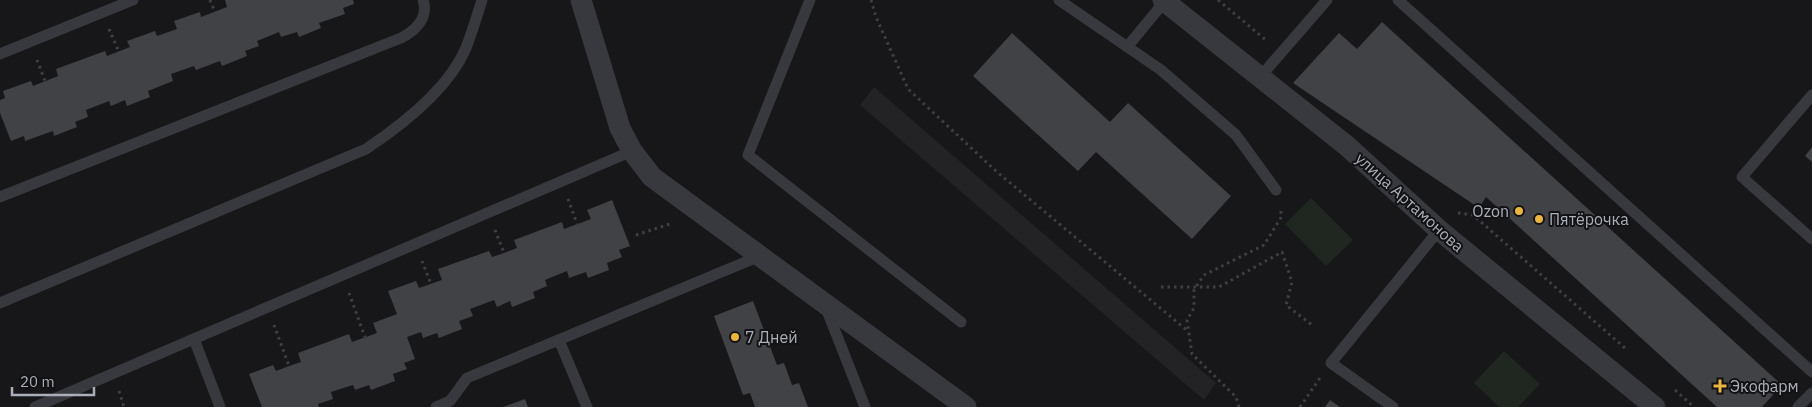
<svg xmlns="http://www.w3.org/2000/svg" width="1812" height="407" font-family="'IBM Plex Sans',sans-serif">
	<rect width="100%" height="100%" fill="#171719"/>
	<path fill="#232326" d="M874 87 1216 383 1204 400 860 105Z"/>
	<g fill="#1f2720">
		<path d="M1311 198 1353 240 1326 266 1285 224Z"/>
		<path d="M1504 351 1540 384 1518 407H1499L1474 383Z"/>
	</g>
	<g fill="#414246">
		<path d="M225 0H353L354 4 343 8 345 14 319 23 321 28 299 37 297 32 281 37 279 32 257 41 259 46 245 51 247 56 222 66 220 61 196 70 194 66 171 74 173 81 148 91 150 97 127 106 125 100 111 106 109 101 86 110 88 117 75 122 77 127 54 136 53 131 25 141 24 136 11 141 0 113V100L5 98 3 91 31 81 33 86 58 76 56 69 105 51 107 56 130 47 127 41 155 31 157 36 177 29 174 21 200 12 201 17 227 7Z"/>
		<path d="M1382 22 1782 385 1762 407H1717L1486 197 1479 208 1293 83 1339 33 1357 49Z"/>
		<path d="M1012 33 1110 122 1128 103 1231 196 1192 239 1096 152 1078 171 973 76Z"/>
		<path d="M1812 147V162L1805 156Z"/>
		<path d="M612 200 630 246 619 250 622 257 607 263 609 270 588 278 586 272 569 278 567 271 545 280 547 286 533 292 535 298 512 307 510 301 497 307 494 300 470 309 473 316 459 321 462 329 439 338 437 333 423 338 421 332 407 337 415 359 404 363 407 369 393 374 395 381 371 390 369 385 355 390 353 385 331 392 333 399 318 404 319 407H262L249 374 273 365 276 371 289 366 301 362 298 353 349 334 352 342 377 333 373 323 397 314 388 291 416 281 419 288 442 280 438 269 489 251 492 257 504 253 517 248 514 240 562 222 564 229 591 219 587 210Z"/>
		<path d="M753 301 777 365 784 363 792 385 799 383 808 407H755L750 393 743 395 714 316Z"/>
		<path d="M525 399 528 407H503Z"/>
		<path d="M1330 400 1340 407H1325Z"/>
	</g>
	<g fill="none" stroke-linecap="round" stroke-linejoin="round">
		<g stroke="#3e4044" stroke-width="3" stroke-dasharray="2.5 4" stroke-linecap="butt">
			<path d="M210 0 215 12"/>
			<path d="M871 0 876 17 908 89 997 172 1189 332"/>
			<path d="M1218 0 1267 41"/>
			<path d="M109 29 119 52"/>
			<path d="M37 60 45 81"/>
			<path d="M568 199 577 224"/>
			<path d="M1458 213 1473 215 1626 349"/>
			<path d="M495 230 504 253"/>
			<path d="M636 235 673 223"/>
			<path d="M422 261 431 284"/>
			<path d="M1161 287H1219L1282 252 1292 282 1286 305 1312 325"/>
			<path d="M349 293 365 337"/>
			<path d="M274 325 289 366"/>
			<path d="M1675 390 1694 407"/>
			<path d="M119 391 124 407"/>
			<path d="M1239 407 1236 397 1192 354 1187 320 1194 308V290L1204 275 1264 245 1282 216 1280 209"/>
			<path d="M1300 407 1320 378"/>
		</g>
		<g stroke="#38393e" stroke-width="11">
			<path d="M810 0 748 155 961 322"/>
			<path d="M1059 0 1161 70 1236 135 1276 190"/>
			<path d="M1398 0 1812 372"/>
			<path d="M1127 47 1165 1"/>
			<path d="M0 54 133 0"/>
			<path d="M1260 77 1327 0"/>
			<path d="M1812 95 1742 177 1812 239"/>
			<path d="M0 197 401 38C415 31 429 18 423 0"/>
			<path d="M0 303 366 149C402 125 449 88 466 48 472 32 477 16 482 0"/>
			<path d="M826 308 865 407"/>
			<path d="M194 339 220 407"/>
			<path d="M559 340 587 407"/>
			<path d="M35 407 632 151"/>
			<path d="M436 407 450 401 467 378 760 256"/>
			<path d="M1393 407 1331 363 1439 230"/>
			<path d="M1798 407 1812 393"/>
		</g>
		<g stroke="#38393e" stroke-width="21">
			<path d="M581 0 620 128 632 151 652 177 966 407"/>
			<path d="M1163 0 1347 146 1439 230 1655 407"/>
		</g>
	</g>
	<g fill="#e9b53f" stroke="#121214" stroke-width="2">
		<circle cx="1519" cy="211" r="5"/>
		<circle cx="1539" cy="219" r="5"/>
		<circle cx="735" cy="337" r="5"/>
		<path d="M1717.5 378.5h5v5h5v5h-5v5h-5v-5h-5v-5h5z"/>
	</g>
	<g text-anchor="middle" stroke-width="4" stroke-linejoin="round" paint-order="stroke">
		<g font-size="16" fill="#aaaeb8" stroke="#121214">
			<text transform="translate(1410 202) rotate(42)" y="6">улица Артамонова</text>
		</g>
		<g font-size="16" fill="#aaaeb8" stroke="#121214" text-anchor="start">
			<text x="1509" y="217" text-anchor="end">Ozon</text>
			<text x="1549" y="225">Пятёрочка</text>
			<text x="745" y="343">7 Дней</text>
			<text x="1730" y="392">Экофарм</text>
		</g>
	</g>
	<path d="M12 387v8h82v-8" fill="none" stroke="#aaaeb8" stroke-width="2.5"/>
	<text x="20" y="387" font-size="15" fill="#aaaeb8" stroke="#121214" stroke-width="4" paint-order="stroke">20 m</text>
</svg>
